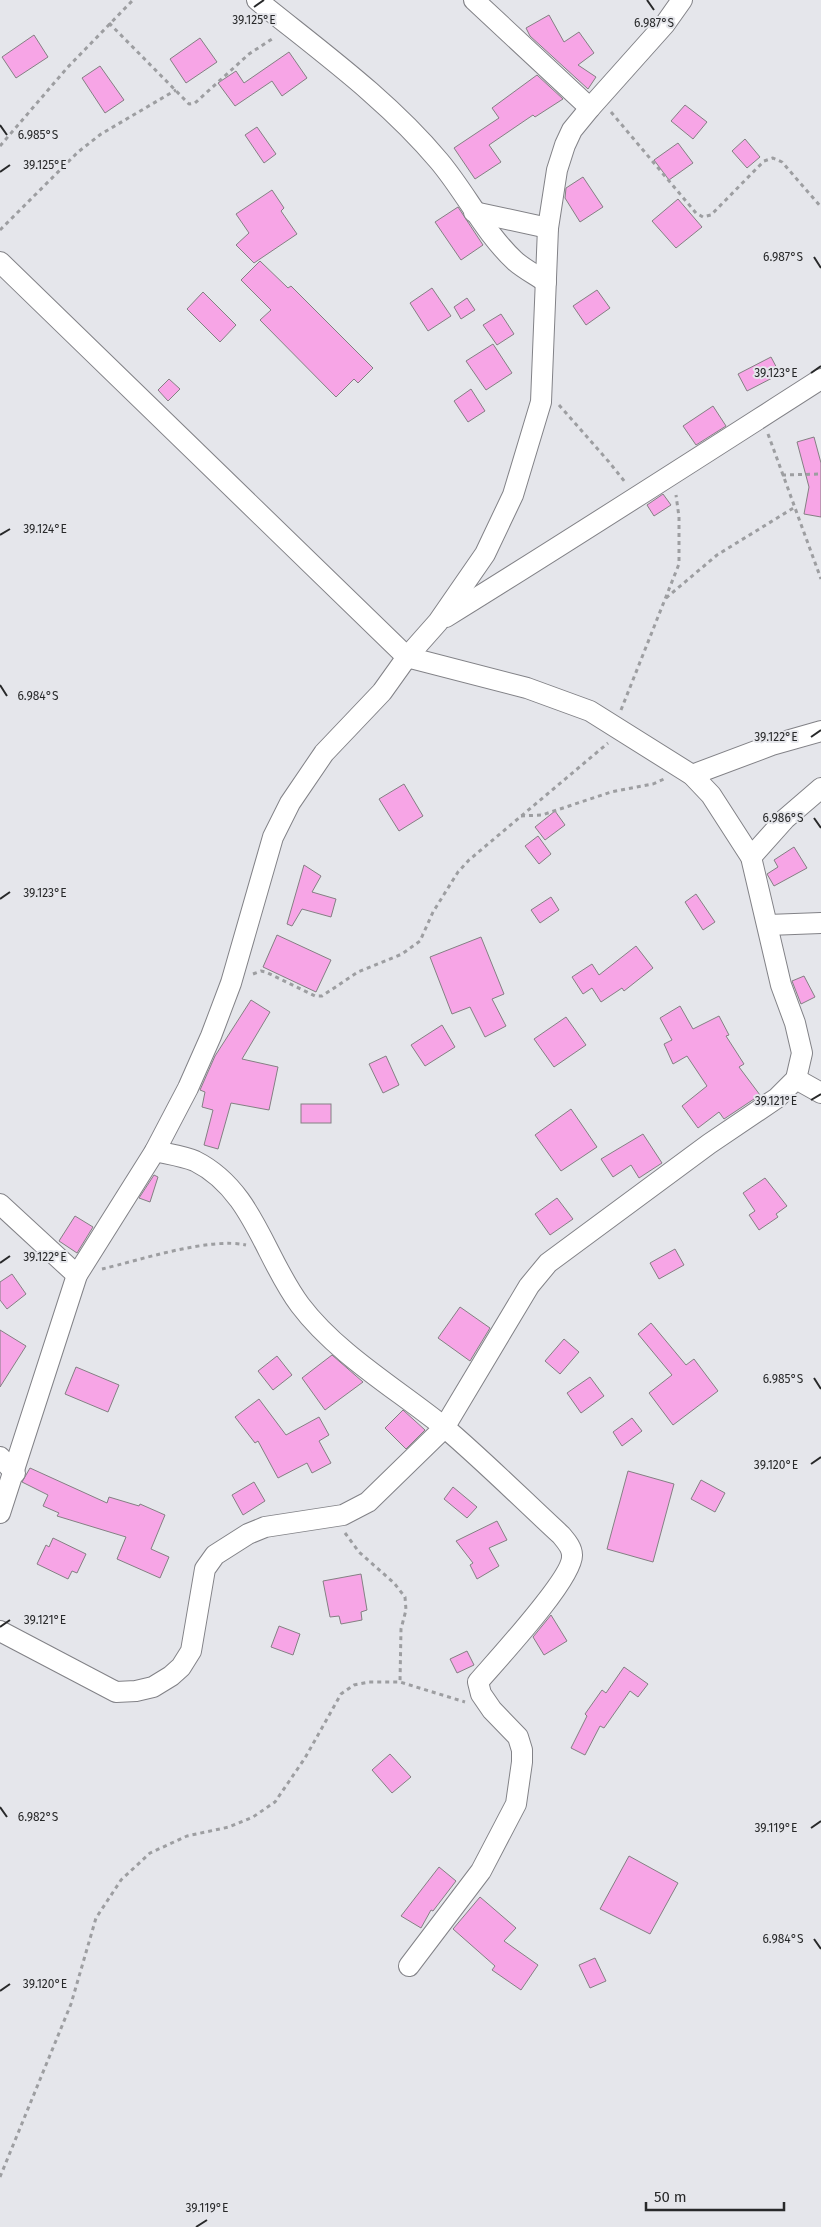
<svg xmlns="http://www.w3.org/2000/svg" width="821" height="2227" font-family="'Fira Sans',sans-serif">
	<rect width="100%" height="100%" fill="#e5e6eb"/>
	<g fill="#f7a5e6" stroke="#848083">
		<path d="M549 15 564 42 579 32 594 53 578 65 596 77 588 89 530 36 526 28Z"/>
		<path d="M34 35 48 57 16 78 2 57Z"/>
		<path d="M200 38 217 62 186 83 170 59Z"/>
		<path d="M289 52 307 78 282 96 272 81 235 106 218 83 236 71 244 83Z"/>
		<path d="M100 66 124 100 105 113 82 78Z"/>
		<path d="M537 75 563 99 535 117 533 115 489 145 501 162 475 179 454 148 499 118 492 108Z"/>
		<path d="M685 105 707 122 693 139 671 121Z"/>
		<path d="M257 127 276 154 264 163 245 135Z"/>
		<path d="M745 139 760 157 747 168 732 151Z"/>
		<path d="M678 143 693 163 669 180 654 160Z"/>
		<path d="M583 177 603 207 580 222 565 198 566 188Z"/>
		<path d="M272 190 284 208 281 211 297 234 254 263 236 245 249 233 236 214Z"/>
		<path d="M678 199 702 227 676 248 652 221Z"/>
		<path d="M458 207 483 245 461 260 435 222Z"/>
		<path d="M260 261 288 288 291 286 373 368 358 383 354 379 336 397 260 320 271 310 241 280Z"/>
		<path d="M432 288 451 316 428 331 410 303Z"/>
		<path d="M597 290 610 308 586 325 573 306Z"/>
		<path d="M203 292 236 325 220 342 187 309Z"/>
		<path d="M467 298 475 310 461 319 454 307Z"/>
		<path d="M501 314 514 334 497 345 483 325Z"/>
		<path d="M493 344 512 373 486 390 466 361Z"/>
		<path d="M771 357 780 374 747 391 738 374Z"/>
		<path d="M169 379 180 389 168 401 158 390Z"/>
		<path d="M471 389 485 411 468 422 454 401Z"/>
		<path d="M713 406 726 426 696 445 683 426Z"/>
		<path d="M814 437 821 463V517L804 514 809 487 797 442Z"/>
		<path d="M663 494 671 505 654 516 647 505Z"/>
		<path d="M404 784 423 816 399 831 379 799Z"/>
		<path d="M555 811 565 825 545 840 535 827Z"/>
		<path d="M538 836 551 854 539 864 525 846Z"/>
		<path d="M794 847 807 868 774 886 767 874 778 867 774 860Z"/>
		<path d="M304 865 321 876 312 892 336 899 331 917 302 909 292 926 287 924Z"/>
		<path d="M696 894 715 922 703 930 685 902Z"/>
		<path d="M551 897 559 910 540 923 531 910Z"/>
		<path d="M277 935 331 960 316 992 263 967Z"/>
		<path d="M481 937 504 994 492 999 506 1026 485 1037 470 1007 452 1014 430 957Z"/>
		<path d="M636 946 653 968 624 991 622 988 601 1002 592 988 583 994 572 977 592 964 599 975Z"/>
		<path d="M804 976 815 997 801 1004 792 981Z"/>
		<path d="M251 1000 270 1012 242 1059 278 1067 269 1110 231 1103 218 1149 204 1145 213 1110 202 1107 205 1092 200 1090 215 1056Z"/>
		<path d="M680 1006 693 1029 719 1016 729 1035 726 1036 744 1064 739 1067 760 1095 724 1119 719 1112 698 1128 682 1106 707 1086 687 1056 673 1064 664 1044 672 1040 660 1018Z"/>
		<path d="M566 1017 586 1045 554 1067 534 1039Z"/>
		<path d="M442 1025 455 1047 425 1066 411 1045Z"/>
		<path d="M386 1056 399 1085 383 1093 369 1064Z"/>
		<rect x="301" y="1104" width="30" height="19"/>
		<path d="M571 1109 597 1147 561 1171 535 1135Z"/>
		<path d="M643 1134 662 1163 639 1178 631 1165 613 1177 601 1159Z"/>
		<path d="M154 1175 158 1177 150 1202 139 1198Z"/>
		<path d="M765 1178 787 1206 776 1214 778 1217 759 1230 749 1215 755 1211 743 1193Z"/>
		<path d="M557 1198 573 1219 550 1235 535 1214Z"/>
		<path d="M75 1216 93 1227 77 1253 59 1241Z"/>
		<path d="M675 1249 684 1265 659 1279 650 1263Z"/>
		<path d="M12 1274 26 1294 7 1309 0 1300V1282Z"/>
		<path d="M460 1307 490 1328 470 1361 438 1338Z"/>
		<path d="M651 1323 686 1365 694 1359 718 1391 673 1425 649 1393 672 1375 638 1334Z"/>
		<path d="M0 1330 26 1346 0 1387Z"/>
		<path d="M564 1339 579 1352 560 1374 545 1361Z"/>
		<path d="M332 1355 363 1382 325 1410 302 1378Z"/>
		<path d="M277 1356 292 1375 273 1390 258 1371Z"/>
		<path d="M76 1367 119 1385 108 1412 65 1394Z"/>
		<path d="M590 1377 604 1396 581 1413 567 1393Z"/>
		<path d="M259 1399 286 1435 319 1417 329 1435 319 1441 331 1463 312 1473 307 1463 278 1478 258 1441 255 1443 235 1417Z"/>
		<path d="M403 1410 425 1430 406 1449 385 1428Z"/>
		<path d="M632 1418 642 1431 622 1446 613 1432Z"/>
		<path d="M30 1468 107 1503 109 1497 139 1506 140 1504 165 1515 151 1549 169 1557 160 1578 117 1559 126 1537 57 1516 59 1513 43 1506 48 1495 22 1482Z"/>
		<path d="M628 1471 674 1484 653 1562 607 1549Z"/>
		<path d="M701 1480 725 1493 715 1512 691 1499Z"/>
		<path d="M254 1482 265 1501 243 1515 232 1495Z"/>
		<path d="M453 1487 477 1507 467 1518 444 1499Z"/>
		<path d="M497 1521 507 1540 489 1548 499 1566 477 1579 470 1565 473 1563 456 1541Z"/>
		<path d="M53 1538 86 1554 77 1573 72 1571 68 1579 37 1564 46 1545 49 1547Z"/>
		<path d="M361 1574 367 1610 361 1612 362 1620 341 1624 339 1616 330 1617 323 1581Z"/>
		<path d="M551 1615 567 1641 544 1655 533 1637Z"/>
		<path d="M279 1626 300 1634 293 1655 271 1647Z"/>
		<path d="M467 1651 474 1665 457 1673 450 1659Z"/>
		<path d="M624 1667 648 1684 638 1697 630 1691 604 1728 600 1726 585 1755 571 1748 587 1716 585 1714 602 1690 606 1693Z"/>
		<path d="M390 1754 411 1777 392 1793 372 1770Z"/>
		<path d="M629 1856 678 1883 650 1934 600 1909Z"/>
		<path d="M439 1867 456 1881 433 1911 431 1910 421 1928 401 1916Z"/>
		<path d="M480 1897 516 1928 504 1941 538 1965 521 1990 492 1970 495 1966 453 1929Z"/>
		<path d="M595 1958 606 1981 590 1988 579 1965Z"/>
	</g>
	<g fill="none" stroke-linecap="round" stroke-linejoin="round">
		<g stroke="#828287" stroke-width="22">
			<g id="minor">
				<path d="M257 0C320 51 387 99 439 161 466 193 484 232 515 261 524 269 536 275 546 282"/>
				<path d="M474 0 590 108"/>
				<path d="M474 212 548 228"/>
				<path d="M0 262 407 657 527 688 590 711 692 775 711 795 751 857 781 985 795 1023 802 1053 796 1079 777 1098 709 1144 548 1263 529 1286 444 1428 368 1502 343 1515 265 1527 248 1534 215 1555 205 1569 191 1651 181 1667 171 1676 153 1687 136 1691 116 1692 0 1631"/>
				<path d="M446 617C572 539 696 459 821 379"/>
				<path d="M692 775 772 745 821 731"/>
				<path d="M751 857 785 819 821 788"/>
				<path d="M768 925 821 923"/>
				<path d="M796 1079 821 1093"/>
				<path d="M155 1151C168 1154 183 1156 195 1161 253 1190 264 1257 300 1305 337 1354 397 1389 444 1427 484 1461 522 1499 561 1535 565 1540 572 1547 572 1555 574 1577 496 1661 478 1682L481 1694 492 1710 518 1737 522 1750V1762L516 1804 481 1871 409 1966"/>
				<path d="M0 1204 77 1275"/>
				<path d="M0 1457 15 1473"/>
				<path d="M0 1513 77 1275 155 1151 188 1088 211 1036 231 983 273 837 290 803 324 753 382 692 407 657 438 622 485 554 513 495 541 402 548 228 557 170 565 145 572 130 590 108 665 24 682 0"/>
			</g>
		</g>
		<g stroke="#9d9ea1" stroke-width="3" stroke-dasharray="4 4" stroke-linecap="butt">
			<path d="M109 23 189 104 195 103 249 54 275 37"/>
			<path d="M611 112 696 213 703 217 711 215 764 161 773 158 782 162 821 207"/>
			<path d="M0 146 67 68 133 0"/>
			<path d="M0 230 78 152 101 134 176 90"/>
			<path d="M559 405 609 462 625 482"/>
			<path d="M768 434 821 579"/>
			<path d="M782 475 821 474"/>
			<path d="M666 598 717 555 795 507"/>
			<path d="M621 710 679 564V517L676 495"/>
			<path d="M521 816 542 815 611 792 653 784 664 779"/>
			<path d="M253 974 261 971 266 972 315 996H322L358 972 402 954 420 941 433 912 458 872 469 860 608 743"/>
			<path d="M102 1269C140 1260 209 1237 246 1245"/>
			<path d="M345 1533 359 1552 394 1583 405 1597 406 1610 401 1629 400 1682"/>
			<path d="M0 2177 71 2004 96 1918 121 1880 150 1853 187 1836 229 1827 253 1817 275 1802 305 1758 341 1694 354 1685 369 1682H400L465 1702"/>
		</g>
		<use href="#minor" stroke="#fff" stroke-width="20"/>
	</g>
	<path fill="none" stroke="#28292a" stroke-width="2" d="M647 0 654 10M254 7 264 0M0 125 7 135M0 172 10 165M814 257 821 268M811 373 821 366M0 535 10 529M0 685 7 696M811 737 821 730M814 818 821 828M0 899 10 892M811 1100 821 1094M0 1263 10 1256M814 1378 821 1389M811 1464 821 1457M0 1627 10 1620M0 1807 7 1817M811 1828 821 1821M814 1939 821 1949M0 1991 10 1984M196 2227 207 2220"/>
	<g font-size="12" text-anchor="middle" fill="#28292a" stroke="#e5e6eb" stroke-width="4" stroke-linejoin="round" paint-order="stroke">
		<text x="254" y="24">39.125°E</text>
		<text x="654" y="27">6.987°S</text>
		<text x="38" y="139">6.985°S</text>
		<text x="45" y="169">39.125°E</text>
		<text x="783" y="261">6.987°S</text>
		<text x="776" y="377">39.123°E</text>
		<text x="45" y="533">39.124°E</text>
		<text x="38" y="700">6.984°S</text>
		<text x="776" y="741">39.122°E</text>
		<text x="783" y="822">6.986°S</text>
		<text x="45" y="897">39.123°E</text>
		<text x="776" y="1105">39.121°E</text>
		<text x="45" y="1261">39.122°E</text>
		<text x="783" y="1383">6.985°S</text>
		<text x="776" y="1469">39.120°E</text>
		<text x="45" y="1624">39.121°E</text>
		<text x="38" y="1821">6.982°S</text>
		<text x="776" y="1832">39.119°E</text>
		<text x="783" y="1943">6.984°S</text>
		<text x="45" y="1988">39.120°E</text>
		<text x="207" y="2212">39.119°E</text>
	</g>
	<path d="M646 2202v8h138v-8" fill="none" stroke="#28292a" stroke-width="2.5"/>
	<text x="654" y="2202" font-size="15" fill="#28292a" stroke="#e5e6eb" stroke-width="4" paint-order="stroke">50 m</text>
</svg>
